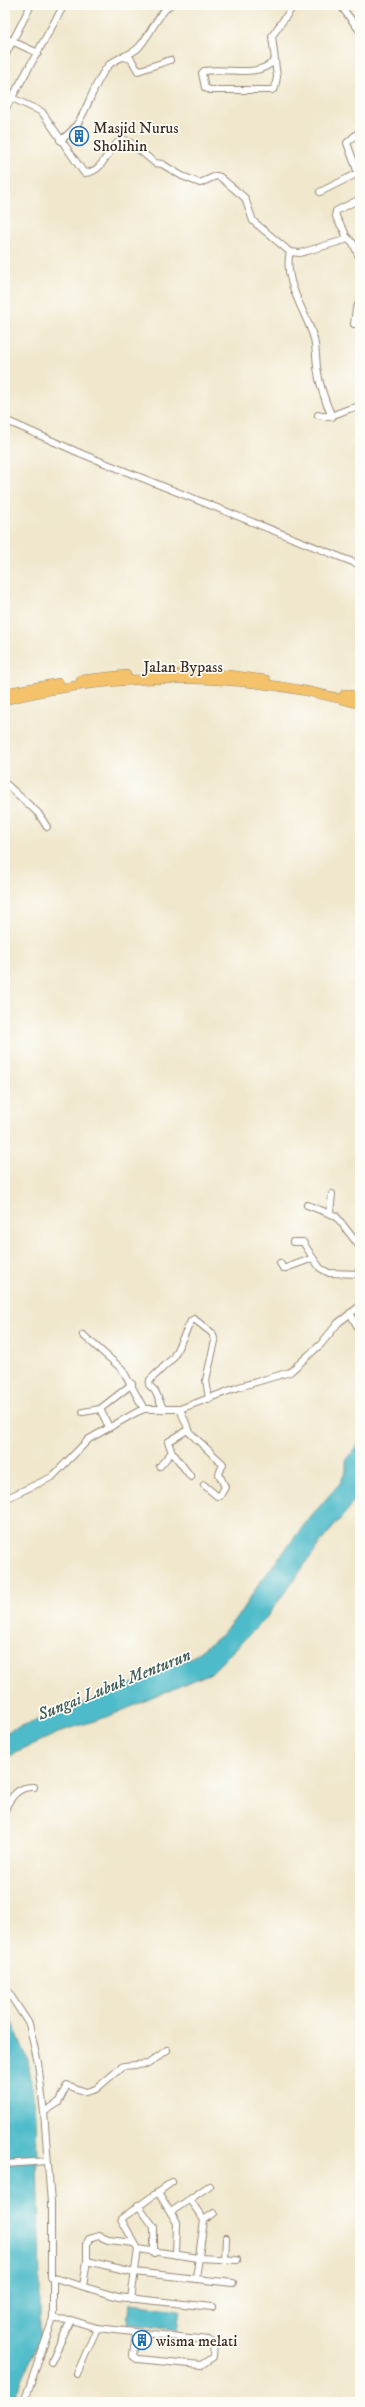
<svg xmlns="http://www.w3.org/2000/svg" width="365" height="2407" font-family="'IM FELL DW Pica',serif">
	<rect width="100%" height="100%" fill="#fdfcf7"/>
	<filter id="ink" filterUnits="userSpaceOnUse"><feTurbulence type="fractalNoise" baseFrequency=".025" numOctaves="2"/><feDisplacementMap in="SourceGraphic" scale="8" xChannelSelector="R" yChannelSelector="G"/><feConvolveMatrix kernelMatrix="1 2 1 2 8 2 1 2 1" color-interpolation-filters="sRGB"/></filter>
	<filter id="wash" filterUnits="userSpaceOnUse"><feTurbulence type="fractalNoise" baseFrequency=".012" numOctaves="4" result="noise"/><feDisplacementMap in="SourceGraphic" scale="16" xChannelSelector="R" yChannelSelector="G"/><feGaussianBlur stdDeviation="0.9" result="paint"/><feColorMatrix in="noise" values="0 0 0 0 0 0 0 0 0 0 0 0 0 0 0 0 0 1.4 0 .05"/><feComposite in="paint" operator="in"/></filter>
	<g filter="url(#wash)">
		<rect width="100%" height="100%" fill="#f0e7cc"/>
		<g fill="#4ebbc9" stroke="#447274">
			<path d="M360 1442V1490L348 1510 324 1538 267 1617 211 1673 107 1717 65 1730 18 1751 5 1760V1733L11 1730 114 1691 191 1658 220 1636 237 1617 261 1581 311 1516 340 1483 346 1471V1461Z"/>
			<path d="M5 2005 28 2060 36 2115 40 2280V2339L12 2402H5Z"/>
			<path d="M130 2304 180 2310 177 2330 128 2324Z"/>
		</g>
	</g>
	<g filter="url(#ink)">
		<g fill="none" stroke-linecap="round" stroke-linejoin="round">
			<g stroke="#968875" stroke-width="8">
				<g id="minor">
					<path d="M340 5 360 31"/>
					<path d="M5 38 38 53"/>
					<path d="M5 56 31 5"/>
					<path d="M124 57 131 59 138 71 170 60"/>
					<path d="M275 60C257 79 228 67 204 71L202 73 205 88 210 90H272L275 88 277 77 272 36 294 5"/>
					<path d="M360 93V96"/>
					<path d="M12 98 42 112 84 173C106 172 105 148 123 139L131 143 155 163 162 164 182 176 200 183 216 176 220 177 245 198 253 221 290 252 300 253 345 240C349 229 333 222 336 211L360 199"/>
					<path d="M5 110 64 5"/>
					<path d="M60 140C87 125 89 88 108 66 115 58 129 56 137 49 150 37 155 17 170 5"/>
					<path d="M320 192 358 173 347 143 360 131"/>
					<path d="M346 236 353 243 360 259"/>
					<path d="M290 252C282 281 307 313 314 339 316 348 316 358 317 367 319 384 325 401 332 417"/>
					<path d="M354 324 356 309 360 301"/>
					<path d="M318 415C334 420 344 407 360 407"/>
					<path d="M5 420 82 454 360 565"/>
					<path d="M5 783 38 813 47 827"/>
					<path d="M307 1205 336 1216 360 1247"/>
					<path d="M330 1213 332 1194"/>
					<path d="M293 1242H303L313 1258"/>
					<path d="M280 1263 283 1268H286L313 1258 320 1268 329 1273 360 1274"/>
					<path d="M350 1313 360 1331"/>
					<path d="M83 1335 122 1369 144 1409"/>
					<path d="M163 1408 155 1391 149 1385 150 1380 173 1358 191 1321 194 1319 212 1333 215 1341 206 1380 209 1399"/>
					<path d="M180 1409 190 1433 223 1464 219 1474 225 1487 220 1496H217L204 1485"/>
					<path d="M83 1412 100 1409"/>
					<path d="M109 1427 100 1409 132 1384"/>
					<path d="M189 1429 168 1442 172 1452 191 1477"/>
					<path d="M160 1466 172 1452"/>
					<path d="M5 1499 52 1477 89 1439 137 1412 144 1409H180L239 1387 290 1372 321 1344 338 1323 360 1306"/>
					<path d="M5 1810C10 1797 18 1786 34 1787"/>
					<path d="M5 1987 29 2024 38 2063 44 2112 51 2203V2277L118 2297 212 2307"/>
					<path d="M44 2112 58 2103 67 2085 86 2092 96 2089 123 2066 148 2064 167 2050"/>
					<path d="M5 2164 47 2161"/>
					<path d="M158 2192 177 2223 176 2255"/>
					<path d="M190 2200 204 2220 196 2279"/>
					<path d="M138 2205 154 2227V2253"/>
					<path d="M171 2212 209 2186"/>
					<path d="M204 2220 214 2213"/>
					<path d="M138 2249 121 2219 172 2182"/>
					<path d="M225 2260 226 2238"/>
					<path d="M87 2261 134 2272 233 2283"/>
					<path d="M83 2286 87 2261V2243L89 2239 99 2236 108 2240 134 2243"/>
					<path d="M131 2299 138 2249 199 2258 237 2260"/>
					<path d="M53 2319 71 2320 97 2328 208 2340 214 2343 213 2357 201 2365 137 2359 133 2356 136 2333"/>
					<path d="M51 2362 71 2320"/>
					<path d="M77 2374 97 2328"/>
					<path d="M24 2402 53 2319V2279"/>
				</g>
			</g>
			<g stroke="#968875" stroke-width="10">
				<g id="highway">
					<path d="M149 674 229 675 266 680"/>
					<path d="M81 680 126 675"/>
					<path d="M5 693 59 683"/>
					<path d="M345 694 360 697"/>
					<path d="M5 700C119 671 246 671 360 704"/>
				</g>
			</g>
			<use href="#minor" stroke="#fff" stroke-width="6"/>
			<use href="#highway" stroke="#f4c26a" stroke-width="9"/>
		</g>
	</g>
	<defs>
		<g id="building-ring" transform="scale(1)"><circle r="9.5" fill="#fdfcf7" stroke="#1f6fb2" stroke-width="1.5"/><path d="M-4-6H4V6H1V3H-1V6H-4ZM-2.5-4.3h1.7v1.8h-1.7ZM.8-4.3h1.7v1.8H.8ZM-2.5-1h1.7V.8h-1.7ZM.8-1h1.7V.8H.8Z" fill="#1f6fb2"/></g>
	</defs>
	<g fill-rule="evenodd">
		<use href="#building-ring" x="79" y="136"/>
		<use href="#building-ring" x="142" y="2340"/>
	</g>
	<g text-anchor="middle" stroke-width="3.5" stroke-linejoin="round" paint-order="stroke">
		<g font-size="16" fill="#3b2a1e" stroke="#fdfcf7" text-anchor="start">
			<text x="93" y="133">Masjid Nurus<tspan x="93" dy="18">Sholihin</tspan></text>
			<text x="156" y="2346">wisma melati</text>
		</g>
		<g font-size="16" fill="#3b2a1e" stroke="#fdfcf7">
			<text x="183" y="672">Jalan Bypass</text>
		</g>
		<g font-size="17" font-style="italic" fill="#425d5a" stroke="#fdfcf7">
			<text transform="translate(114 1684) rotate(-22)" y="6">Sungai Lubuk Menturun</text>
		</g>
	</g>
	<rect width="365" height="2407" fill="none" stroke="#fdfcf7" stroke-width="20"/>
</svg>
